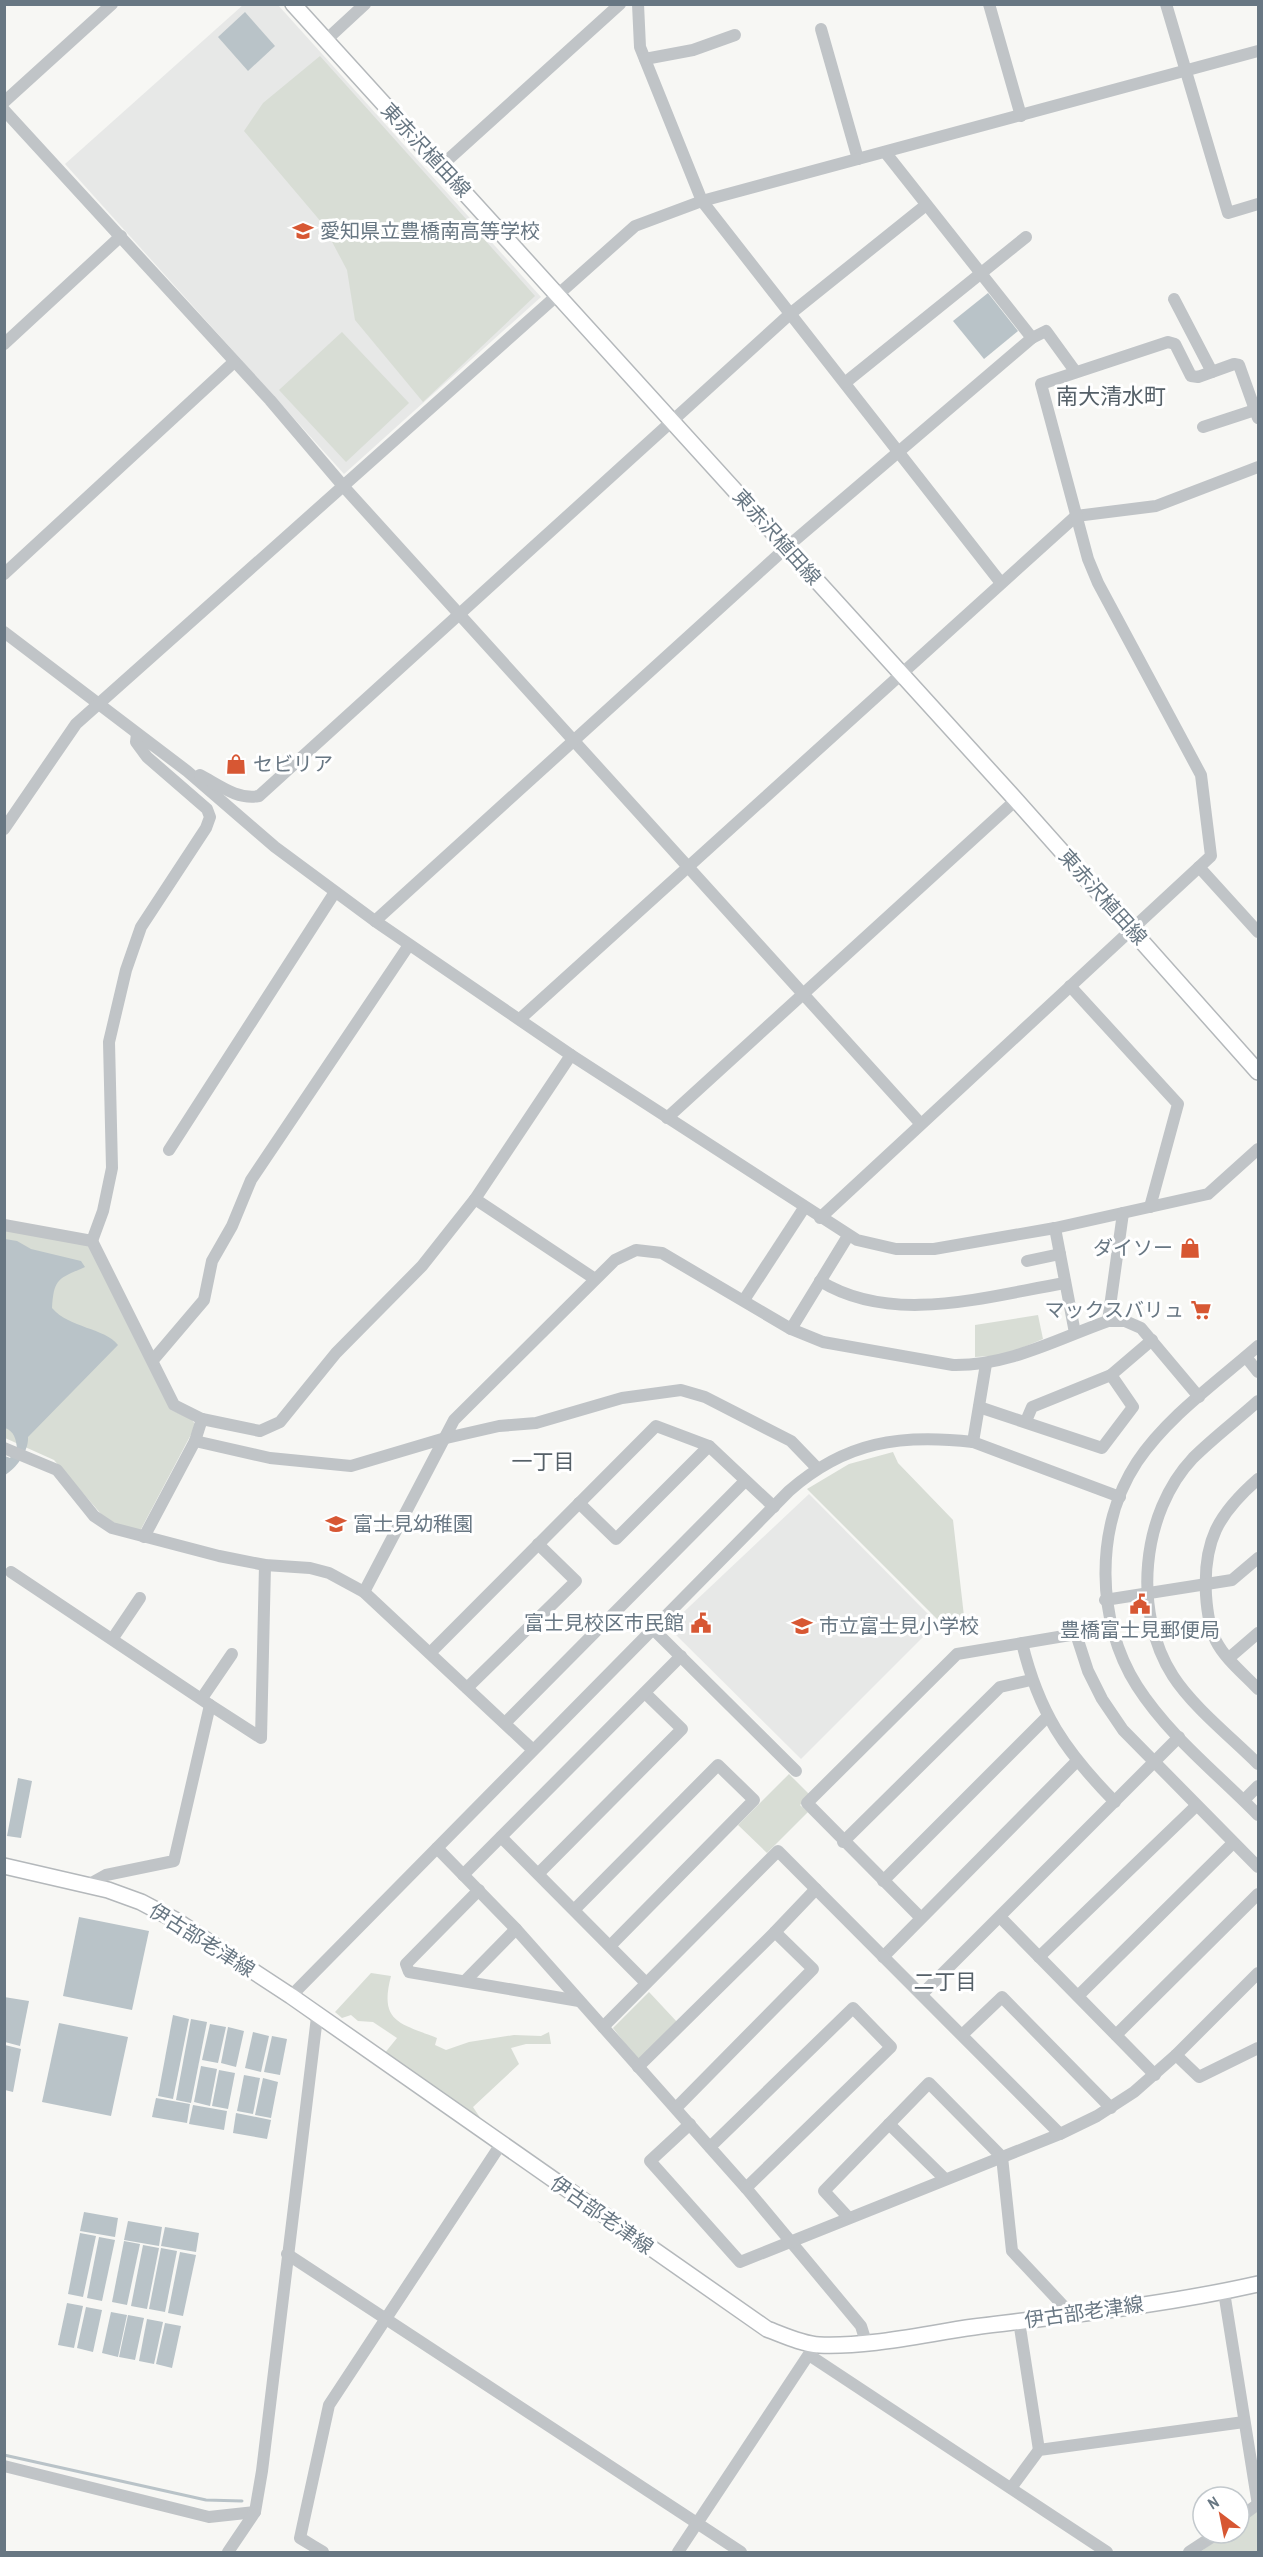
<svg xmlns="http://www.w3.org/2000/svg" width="1263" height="2557" font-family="'Archivo Narrow','Noto Sans JP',sans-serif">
	<rect width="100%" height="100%" fill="#f7f7f4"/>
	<g fill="#e7e8e7">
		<path d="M243 5H278L541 297 344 474 65 164Z"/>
		<path d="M809 1494 937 1623 801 1759 671 1630 672 1623Z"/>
	</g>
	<g fill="#d8ddd5">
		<path d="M320 56 535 296 423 402 355 320 347 270 322 223 244 131 263 103Z"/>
		<path d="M342 332 409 403 346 462 279 390Z"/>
		<path d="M5 1228 90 1244 171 1410 191 1419 196 1425 140 1531 116 1524 102 1515 54 1460 5 1438Z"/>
		<path d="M1038 1315 1043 1339 1005 1355 975 1357V1325Z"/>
		<path d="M893 1452 898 1463 953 1520 964 1616 939 1621 807 1489 849 1464Z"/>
		<path d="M789 1774 810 1795 800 1805 808 1812 767 1853 738 1825Z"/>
		<path d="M371 1973 391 1976C379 2022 399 2023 437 2038L435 2045 446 2050 469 2042 514 2035 541 2036 549 2032 551 2044H526L511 2048 519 2064 473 2107 483 2122 384 2054 397 2038 373 2022 358 2021 351 2015 342 2018 335 2012Z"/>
		<path d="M649 1992 678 2023 642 2058 637 2059 613 2028Z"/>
		<path d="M1258 2510V2552H1200L1227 2533H1239V2524Z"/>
	</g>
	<g fill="#b9c3c8">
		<path d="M245 12 275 46 248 71 218 37Z"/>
		<path d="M988 293 1018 331 984 359 953 321Z"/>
		<path d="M5 1239 17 1241 31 1249 81 1261 85 1267C58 1279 54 1278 52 1308 69 1328 105 1328 118 1345L28 1437C29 1451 16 1469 5 1475V1456L10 1458 17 1448C16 1439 14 1431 5 1428Z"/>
		<path d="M18 1778 32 1781 21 1838 7 1836Z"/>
		<path d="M79 1917 149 1931 132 2010 63 1996Z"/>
		<path d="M4 1997 29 2001 20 2046 5 2042Z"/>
		<path d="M173 2015 189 2019 173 2099 158 2096Z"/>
		<path d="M191 2019 207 2022 191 2103 176 2100Z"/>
		<path d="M59 2023 128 2037 111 2116 42 2102Z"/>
		<path d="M210 2024 226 2027 218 2063 202 2060Z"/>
		<path d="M228 2027 244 2031 236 2067 221 2063Z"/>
		<path d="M253 2032 269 2036 261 2072 245 2068Z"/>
		<path d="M272 2036 287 2039 280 2075 264 2072Z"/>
		<path d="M5 2045 21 2049 13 2092 5 2090Z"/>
		<path d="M201 2066 217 2069 210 2106 194 2102Z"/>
		<path d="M219 2070 235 2073 228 2109 212 2106Z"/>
		<path d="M244 2075 260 2078 253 2114 237 2111Z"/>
		<path d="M263 2078 278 2082 271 2118 255 2115Z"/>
		<path d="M156 2098 190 2104 187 2123 152 2117Z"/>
		<path d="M193 2105 227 2111 224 2130 189 2124Z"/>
		<path d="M236 2113 271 2120 267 2139 233 2133Z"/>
		<path d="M84 2212 118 2218 115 2237 80 2231Z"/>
		<path d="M128 2221 162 2227 159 2246 124 2240Z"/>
		<path d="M165 2227 199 2233 196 2252 161 2246Z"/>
		<path d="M80 2233 96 2236 83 2297 68 2294Z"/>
		<path d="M99 2237 115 2240 102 2301 87 2298Z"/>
		<path d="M124 2241 140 2244 127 2305 112 2302Z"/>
		<path d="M143 2245 159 2248 147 2309 131 2306Z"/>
		<path d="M161 2248 177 2251 165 2312 149 2309Z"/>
		<path d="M180 2252 196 2255 183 2316 168 2313Z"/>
		<path d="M67 2303 83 2306 74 2348 58 2345Z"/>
		<path d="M86 2307 102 2310 93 2352 77 2348Z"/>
		<path d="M111 2312 127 2315 118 2357 102 2353Z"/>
		<path d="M128 2315 144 2318 135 2360 119 2357Z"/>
		<path d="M147 2319 163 2322 154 2364 139 2361Z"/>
		<path d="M165 2323 181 2326 172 2368 156 2364Z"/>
	</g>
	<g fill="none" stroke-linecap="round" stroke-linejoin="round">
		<path stroke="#b9c3c8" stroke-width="3" d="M4 2455 206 2500 242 2501"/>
		<g stroke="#b4b8bb" stroke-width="18">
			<g id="major">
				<path d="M293 4 1016 800 1258 1072"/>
				<path d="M4 1866 108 1890 141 1902 177 1921 291 1996 767 2329C783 2335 802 2344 819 2345 870 2347 924 2334 974 2327 1069 2315 1165 2305 1258 2284"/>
			</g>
		</g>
		<g stroke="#c0c4c7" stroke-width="12">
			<path d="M638 4 640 47 702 201 1001 583"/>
			<path d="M989 4 1021 116"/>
			<path d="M1166 4 1228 213 1258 204"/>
			<path d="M821 29 858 159"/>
			<path d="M325 41 365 4"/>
			<path d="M645 59 693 50 735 35"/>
			<path d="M4 102 112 4"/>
			<path d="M4 110 270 400 344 487 920 1123"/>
			<path d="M441 166 620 4"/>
			<path d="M1174 299 1212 372"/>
			<path d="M1032 338 1046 331 1075 371"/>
			<path d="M4 344 121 236"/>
			<path d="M846 382 1026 237"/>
			<path d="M1203 427 1258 409"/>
			<path d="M4 574 234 362"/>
			<path d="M4 632 187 771 275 847 375 921 571 1055 857 1240 896 1249H934L1055 1228 1208 1194 1258 1149"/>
			<path d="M200 775C219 785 237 800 259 796L790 314 926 205"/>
			<path d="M4 829 76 724 635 226 702 201 1258 51"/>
			<path d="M1199 867 1258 932"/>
			<path d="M375 921 787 547 1032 338 885 152"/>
			<path d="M1070 986 1178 1104 1150 1207"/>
			<path d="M520 1019 1076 516 1156 506 1258 467"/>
			<path d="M667 1118 1016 800"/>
			<path d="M169 1150 335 892"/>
			<path d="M475 1199 595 1279"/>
			<path d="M820 1218 1211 856 1201 775 1098 583 1088 559 1041 384 1168 342 1175 344 1191 376 1198 377 1234 364 1239 365 1258 418"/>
			<path d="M4 1225 92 1241 174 1405 202 1419 260 1431 280 1422 336 1353 422 1266 475 1199 571 1055"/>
			<path d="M1055 1228 1075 1333"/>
			<path d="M92 1241 103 1211 112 1168 109 1042 126 970 141 927 206 828 210 817 207 809 147 757 136 742 137 734"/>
			<path d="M1027 1261 1060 1254"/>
			<path d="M820 1281C893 1326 987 1296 1065 1283"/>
			<path d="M744 1300 804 1208"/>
			<path d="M1108 1321 1123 1213"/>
			<path d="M791 1329 848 1236"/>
			<path d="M1258 1346C1217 1382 1168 1416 1137 1462 1094 1527 1096 1622 1137 1686 1169 1736 1218 1774 1258 1815"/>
			<path d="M1246 1357 1258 1372"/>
			<path d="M153 1360 204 1300 212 1261 232 1226 251 1180 409 945"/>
			<path d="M1258 1401C1237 1420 1213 1438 1193 1458 1141 1513 1132 1612 1173 1676 1193 1707 1231 1737 1258 1764"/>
			<path d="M979 1407 1102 1448 1133 1407 1111 1375 1152 1340"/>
			<path d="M1026 1421 1032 1407 1111 1375"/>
			<path d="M195 1441 270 1458 351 1466 442 1439 499 1426 536 1423 622 1398 681 1390 705 1397 791 1441 817 1468"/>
			<path d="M973 1442 986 1364"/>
			<path d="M4 1448 57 1470 94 1516 112 1528 219 1556 265 1565 310 1568 329 1573 364 1592 533 1750"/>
			<path d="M1258 1479C1218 1514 1203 1541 1206 1595 1207 1610 1209 1627 1216 1641 1225 1659 1244 1674 1258 1689"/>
			<path d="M579 1503 616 1539 709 1446"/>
			<path d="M144 1537 195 1441 202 1419"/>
			<path d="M11 1572 210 1705"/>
			<path d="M364 1592 454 1420 615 1260 636 1250 662 1253 791 1329 823 1342 953 1365C1009 1366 1057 1339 1108 1321H1125L1141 1328 1199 1397"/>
			<path d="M1105 1600 1232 1580 1258 1558"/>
			<path d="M654 1630 796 1771"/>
			<path d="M113 1638 140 1598"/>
			<path d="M1022 1643C1039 1713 1065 1751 1115 1802"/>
			<path d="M430 1653 656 1426 709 1446 774 1507"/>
			<path d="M1229 1658 1258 1633"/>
			<path d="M467 1688 576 1581 538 1544"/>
			<path d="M202 1698 232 1654"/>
			<path d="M505 1723 745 1481"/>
			<path d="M1244 1800 1258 1786"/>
			<path d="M501 1837 646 1983"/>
			<path d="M843 1842 1000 1687 1031 1680"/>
			<path d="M437 1848 516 1929 746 2188 861 2326 866 2342"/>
			<path d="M539 1873 682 1729 645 1693"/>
			<path d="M463 1875 681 1656"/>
			<path d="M883 1881 1047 1717"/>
			<path d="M88 1885 106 1875 174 1861 210 1705 261 1738 265 1565"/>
			<path d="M479 1890 406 1964 409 1972 579 2001"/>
			<path d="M575 1909 718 1765 754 1800 610 1946"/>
			<path d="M920 1917 807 1803 957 1654 1076 1634 1088 1671 1102 1699 1123 1730 1258 1867"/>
			<path d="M1000 1917 1155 2075"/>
			<path d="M775 1932 816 1889"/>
			<path d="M883 1957 1077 1761"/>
			<path d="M1039 1957 1196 1806"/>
			<path d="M465 1981 516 1929"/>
			<path d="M922 1994 1179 1737"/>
			<path d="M291 1996 789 1491C846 1441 900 1434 973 1442L1120 1497"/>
			<path d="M1078 1996 1233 1843"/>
			<path d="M603 2027 778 1851 1060 2134"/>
			<path d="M963 2034 1002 1997 1111 2108"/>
			<path d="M1116 2035 1258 1894"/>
			<path d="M1176 2055 1199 2077 1258 2048"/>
			<path d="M638 2067 775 1932 813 1969 676 2108"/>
			<path d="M690 2124 650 2161 740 2262 1060 2134 1097 2116 1134 2092 1176 2055 1258 1973"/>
			<path d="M889 2124 945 2179"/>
			<path d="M710 2147 853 2008 891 2047 746 2188"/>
			<path d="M848 2217 824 2191 929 2083 1002 2157 1012 2251 1071 2314"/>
			<path d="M287 2254 741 2552"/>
			<path d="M1224 2292 1258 2505"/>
			<path d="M1019 2321 1039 2450"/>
			<path d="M809 2355 1107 2552"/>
			<path d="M4 2466 209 2517 255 2512"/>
			<path d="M1011 2488 1039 2450 1244 2422"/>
			<path d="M1239 2518 1258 2504"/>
			<path d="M228 2552 255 2512 262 2471 317 2017"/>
			<path d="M323 2552 300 2538 329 2405 501 2144"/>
			<path d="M678 2552 813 2348"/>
			<path d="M1189 2552 1218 2533"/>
		</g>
		<use href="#major" stroke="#fff" stroke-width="15"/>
	</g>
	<defs>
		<g id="school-bare" transform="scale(1.62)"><path d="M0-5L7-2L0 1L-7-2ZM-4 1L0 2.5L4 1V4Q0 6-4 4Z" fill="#d75733" stroke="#fff" stroke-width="2.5" paint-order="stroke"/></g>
		<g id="shop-bare" transform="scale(1.62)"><path d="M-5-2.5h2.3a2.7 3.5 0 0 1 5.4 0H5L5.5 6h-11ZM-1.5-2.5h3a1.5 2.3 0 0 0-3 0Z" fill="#d75733" stroke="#fff" stroke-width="2.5" paint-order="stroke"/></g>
		<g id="supermarket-bare" transform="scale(1.62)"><path d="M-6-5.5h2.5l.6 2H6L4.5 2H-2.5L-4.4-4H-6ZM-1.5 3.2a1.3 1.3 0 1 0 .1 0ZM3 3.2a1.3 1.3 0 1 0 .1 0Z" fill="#d75733" stroke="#fff" stroke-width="2.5" paint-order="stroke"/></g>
		<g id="civic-bare" transform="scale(1.62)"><path d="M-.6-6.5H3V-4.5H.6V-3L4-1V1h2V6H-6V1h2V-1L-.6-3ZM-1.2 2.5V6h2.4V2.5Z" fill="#d75733" stroke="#fff" stroke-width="2.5" paint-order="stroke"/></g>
	</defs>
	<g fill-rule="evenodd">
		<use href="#school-bare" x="303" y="231"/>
		<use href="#shop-bare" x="236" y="764"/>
		<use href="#shop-bare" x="1190" y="1248"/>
		<use href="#supermarket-bare" x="1201" y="1310"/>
		<use href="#school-bare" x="336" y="1524"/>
		<use href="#civic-bare" x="1140" y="1604"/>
		<use href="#civic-bare" x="701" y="1623"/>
		<use href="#school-bare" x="802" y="1626"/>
	</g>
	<g text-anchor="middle" stroke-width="6" stroke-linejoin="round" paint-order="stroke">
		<g font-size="20" fill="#687783" stroke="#fff">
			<text transform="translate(426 150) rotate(47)" y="7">東赤沢植田線</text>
			<text transform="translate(777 537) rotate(48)" y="7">東赤沢植田線</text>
			<text transform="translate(1103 897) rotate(48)" y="7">東赤沢植田線</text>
			<text transform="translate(202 1940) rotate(32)" y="7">伊古部老津線</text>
			<text transform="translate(602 2215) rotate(35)" y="7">伊古部老津線</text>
			<text transform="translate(1084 2312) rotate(-8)" y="7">伊古部老津線</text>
		</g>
		<g font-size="20" fill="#687783" stroke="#fff" text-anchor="start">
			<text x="320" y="238">愛知県立豊橋南高等学校</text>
			<text x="253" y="771">セビリア</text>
			<text x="1173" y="1255" text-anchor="end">ダイソー</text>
			<text x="1184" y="1317" text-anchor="end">マックスバリュ</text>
			<text x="353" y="1531">富士見幼稚園</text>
			<text x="684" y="1630" text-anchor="end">富士見校区市民館</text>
			<text x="819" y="1633">市立富士見小学校</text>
			<text x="1140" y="1637" text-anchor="middle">豊橋富士見郵便局</text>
		</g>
		<g font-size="21" fill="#556068" stroke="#fff">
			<text x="543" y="1469">一丁目</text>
			<text x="945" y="1989">二丁目</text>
		</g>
		<g font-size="22" fill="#556068" stroke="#fff">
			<text x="1111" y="404">南大清水町</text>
		</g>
	</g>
	<rect width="1263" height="2557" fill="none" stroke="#687783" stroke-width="12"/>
	<g transform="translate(1221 2515) rotate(328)"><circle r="28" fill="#ffffff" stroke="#c3c9cd" stroke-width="1.5"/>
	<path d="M0-4.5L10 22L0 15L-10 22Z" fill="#d75733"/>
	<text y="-9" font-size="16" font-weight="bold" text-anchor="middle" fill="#687783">N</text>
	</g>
</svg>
